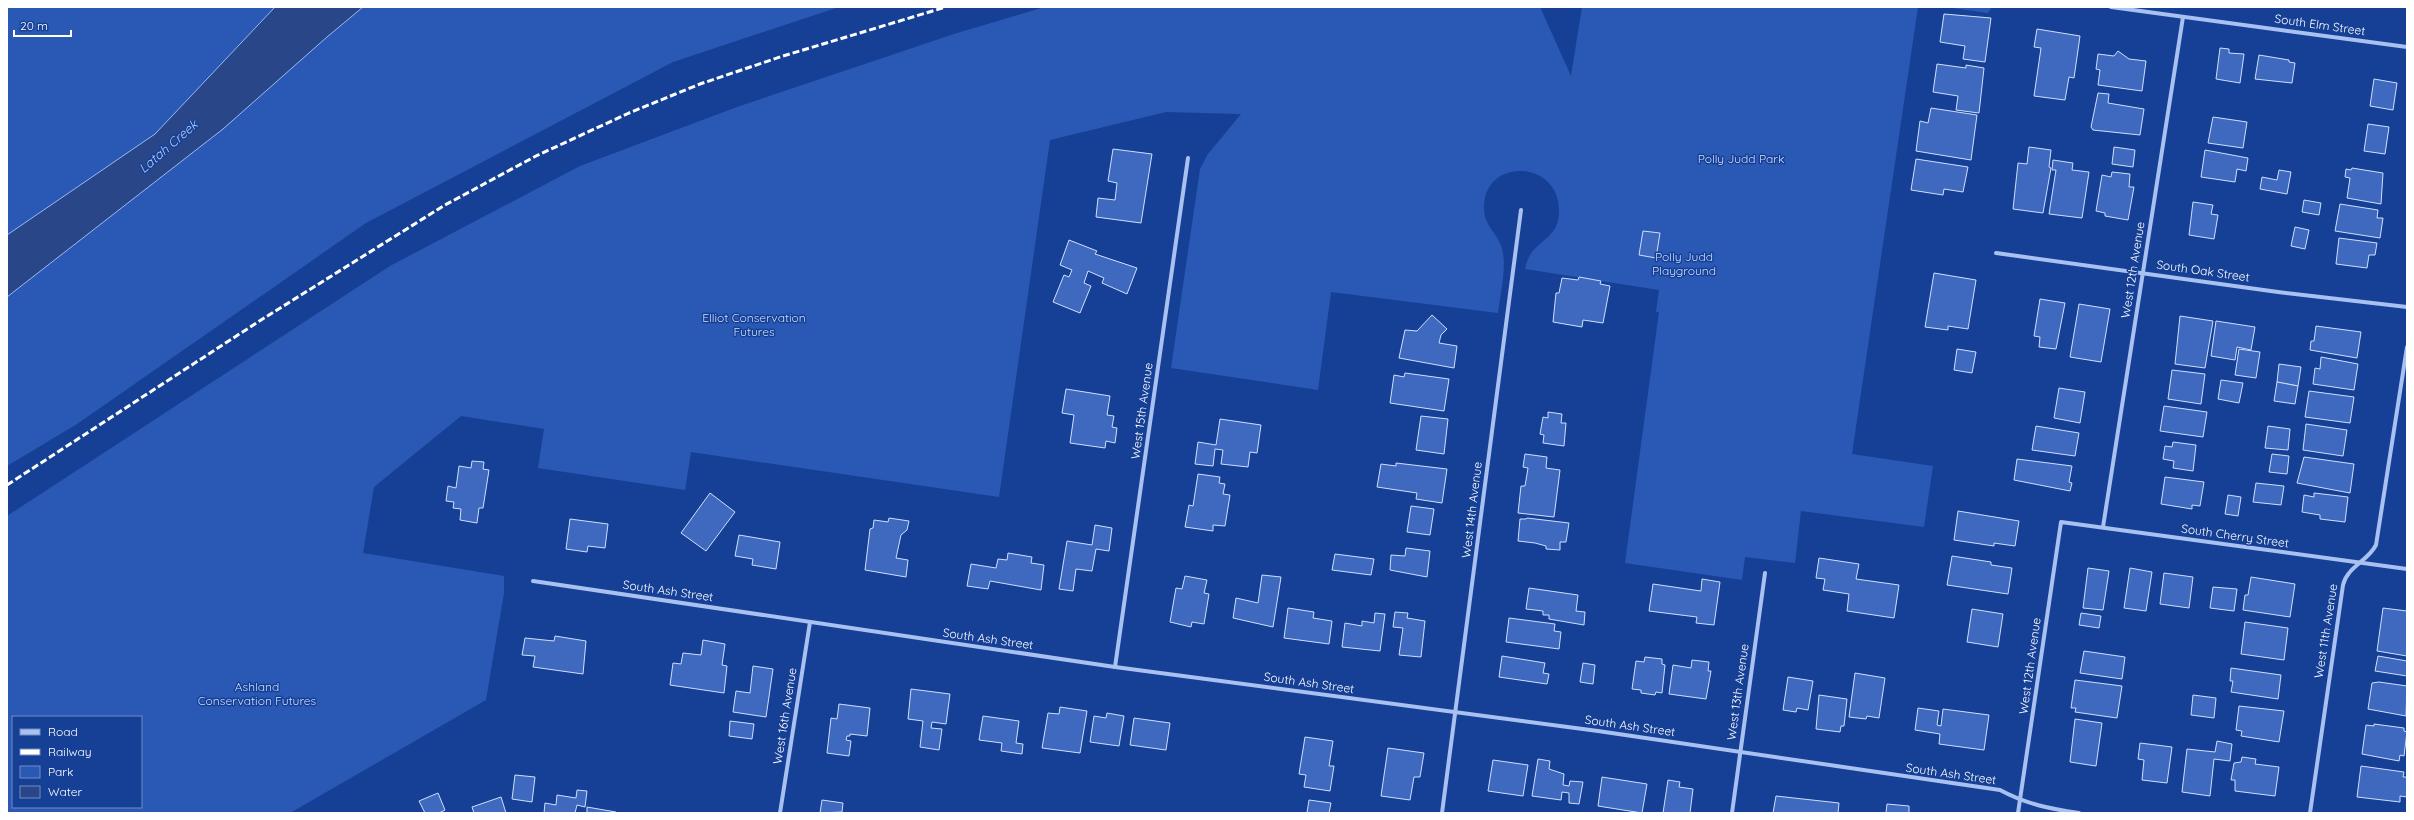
<svg xmlns="http://www.w3.org/2000/svg" width="2414" height="820" font-family="Quicksand,sans-serif">
	<rect width="100%" height="100%" fill="#164096"/>
	<g fill="#2a59b5" fill-rule="evenodd">
		<path d="M7 7H275L155 134 7 235Z"/>
		<path d="M363 7H839L673 62 366 223 77 424 7 466V297Z"/>
		<path d="M1045 7H1540L1571 76 1582 7H1918L1852 454 1933 466 1924 527 1801 511 1795 563 1745 557 1742 580 1625 563 1659 312H1656L1659 290 1525 269C1530 239 1559 242 1559 212 1560 162 1493 158 1485 198 1479 227 1500 231 1503 253 1506 272 1500 295 1498 313L1331 292 1318 390 1171 368 1200 169 1208 154 1241 114 1166 112 1050 140 999 497 691 452 685 490 538 468 544 429 461 416 374 487 363 553 504 576V593L486 700 290 813H7V516L390 266 580 166 737 107 957 33ZM13 717H141V807H13Z"/>
		<path d="M1945 7H1992L1988 13Z"/>
	</g>
	<path fill="#294788" stroke="#9bbaf4" d="M275 7H363L327 37 223 129 7 297V235L155 134Z"/>
	<g fill="#3f69be" stroke="#cfdffc">
		<path d="M1944 14 1991 18 1985 62 1963 59 1965 46 1940 42Z"/>
		<path d="M2037 29 2080 36 2074 78 2069 77 2065 100 2034 96 2041 48 2034 47Z"/>
		<path d="M2220 48 2229 49V53L2244 54 2240 83 2216 79Z"/>
		<path d="M2118 51 2129 59 2146 61 2142 91 2098 85 2100 70 2096 69 2098 54 2114 56Z"/>
		<path d="M2259 55 2289 60V62L2295 63 2292 83 2255 79Z"/>
		<path d="M1937 64 1966 68V65L1984 68 1979 113 1956 110 1958 96 1933 92Z"/>
		<path d="M2374 79 2397 83 2393 110 2370 106Z"/>
		<path d="M2098 93 2109 94 2108 103 2144 109 2140 135 2093 130 2091 127Z"/>
		<path d="M1931 108 1977 115 1971 160 1916 151 1920 121 1928 123Z"/>
		<path d="M2213 117 2247 122 2243 148 2208 143Z"/>
		<path d="M2368 124 2389 127 2385 154 2364 151Z"/>
		<path d="M2029 147 2051 150 2049 167 2051 168 2043 213 2013 209 2018 163 2027 164Z"/>
		<path d="M2114 147 2135 150 2133 167 2112 164Z"/>
		<path d="M1113 149 1152 154 1141 223 1096 217 1098 198 1115 200 1117 183 1108 181Z"/>
		<path d="M2205 150 2248 158 2246 171 2237 169 2235 182 2201 177Z"/>
		<path d="M1916 159 1968 167 1963 192 1944 189 1943 195 1911 190Z"/>
		<path d="M2053 160 2073 163 2072 170 2089 172 2082 218 2049 214 2056 170H2052Z"/>
		<path d="M2352 168 2383 173 2381 204 2347 198 2350 178 2345 177 2346 169 2351 170Z"/>
		<path d="M2279 170 2291 172 2287 194 2260 189 2262 177 2277 180Z"/>
		<path d="M2112 172 2130 174 2129 187H2134L2128 220 2105 216V213L2096 211 2102 175 2111 177Z"/>
		<path d="M2304 200 2321 203 2319 215 2302 212Z"/>
		<path d="M2193 202 2213 205 2211 214 2218 215 2214 239 2189 235Z"/>
		<path d="M2340 204 2378 210 2377 218H2383L2380 238 2335 231Z"/>
		<path d="M2295 227 2309 230 2305 249 2291 246Z"/>
		<path d="M1643 231 1660 233 1656 258 1639 255Z"/>
		<path d="M2339 238 2377 243 2375 255H2369L2367 268 2336 264Z"/>
		<path d="M1069 240 1097 251 1095 254 1137 268 1127 294 1102 283 1104 278 1088 271 1084 283 1091 286 1080 313 1053 302 1064 275 1069 277 1072 270 1060 265Z"/>
		<path d="M1934 273 1976 280 1968 329 1948 326V330L1925 327Z"/>
		<path d="M1579 277 1601 281 1600 284 1610 286 1603 323 1583 320 1582 327 1553 322 1556 293H1559L1562 278 1578 280Z"/>
		<path d="M2040 299 2065 303 2056 349 2039 347 2040 337 2034 336Z"/>
		<path d="M2079 304 2110 309 2101 362 2070 357Z"/>
		<path d="M1432 315 1447 329 1441 335 1439 343 1457 346 1454 368 1399 358 1405 330 1417 331Z"/>
		<path d="M2180 316 2213 321 2205 368 2175 364Z"/>
		<path d="M2216 321 2255 327 2251 350 2237 347 2235 360 2211 356Z"/>
		<path d="M2316 326 2361 332 2357 358 2310 350 2311 341H2314Z"/>
		<path d="M1957 349 1976 352 1972 373 1954 370Z"/>
		<path d="M2239 349 2260 352 2256 378 2235 375Z"/>
		<path d="M2321 357 2358 364 2354 390 2313 384 2315 368 2320 369Z"/>
		<path d="M2279 364 2301 367 2298 386 2277 382Z"/>
		<path d="M2172 370 2205 374 2201 404 2168 399Z"/>
		<path d="M1405 373 1449 379 1444 411 1390 403 1394 375 1404 377Z"/>
		<path d="M2221 380 2243 383 2239 403 2218 399Z"/>
		<path d="M2277 382 2298 386 2295 404 2274 401Z"/>
		<path d="M2059 388 2085 392 2080 423 2054 418Z"/>
		<path d="M1066 389 1110 396 1107 415 1114 416 1112 427 1117 428 1115 443 1106 441 1105 448 1070 443 1074 415 1062 413Z"/>
		<path d="M2309 391 2354 397 2350 423 2305 417Z"/>
		<path d="M2164 406 2207 412 2203 437 2160 431Z"/>
		<path d="M1548 412 1562 414 1561 423H1566L1564 446 1543 443 1544 435 1540 434 1543 417 1548 418Z"/>
		<path d="M1421 416 1448 419 1444 454 1416 450Z"/>
		<path d="M1220 419 1261 425 1257 453 1250 452 1248 467 1221 464 1223 450 1215 449 1213 466 1195 464 1198 442 1216 445Z"/>
		<path d="M2306 424 2347 430 2343 456 2303 450Z"/>
		<path d="M2036 426 2079 433 2075 456 2032 450Z"/>
		<path d="M2268 426 2290 429 2288 450 2265 448Z"/>
		<path d="M2173 442 2196 445 2193 471 2173 468 2174 461 2163 459 2165 446 2172 447Z"/>
		<path d="M1525 454 1547 457 1546 468 1560 470 1554 517 1518 513 1521 486H1525L1528 468 1523 467Z"/>
		<path d="M2272 454 2289 456 2287 474 2269 472Z"/>
		<path d="M2304 457 2354 464 2350 493 2297 483Z"/>
		<path d="M2017 459 2072 466 2069 482 2072 483 2070 491 2014 480Z"/>
		<path d="M472 461 484 462 483 469 489 470 483 508H479L477 523 460 520 461 509 453 508 454 502 446 501 448 486 456 488 459 466 471 468Z"/>
		<path d="M1396 463 1447 469 1442 503 1416 499 1417 493 1377 487 1381 464 1396 466Z"/>
		<path d="M1198 474 1220 477 1219 483 1225 484 1223 494 1230 495 1225 526 1213 525V531L1185 527 1189 505 1193 506Z"/>
		<path d="M2165 477 2204 482 2200 506 2192 505V509L2161 504Z"/>
		<path d="M2256 483 2284 486 2281 505 2253 502Z"/>
		<path d="M710 493 735 512 706 551 681 533Z"/>
		<path d="M2314 493 2348 497 2345 522 2320 519V515L2302 512 2304 495 2314 497Z"/>
		<path d="M2228 495 2241 497 2238 516 2225 514Z"/>
		<path d="M1411 506 1434 509 1430 535 1407 532Z"/>
		<path d="M1958 511 2019 521 2015 546 1994 543V546L1954 540Z"/>
		<path d="M889 518 909 521 907 530 901 535 896 558 908 560 906 577 865 570 870 529 873 528 874 520 888 522Z"/>
		<path d="M1527 518 1569 523 1566 542H1560V550L1546 549V546L1535 543 1518 541 1520 519H1526Z"/>
		<path d="M570 519 608 524 605 548 588 546 587 552 566 549Z"/>
		<path d="M1095 525 1112 528 1109 551 1096 549 1092 571 1076 569 1073 591 1059 589 1067 541 1092 545Z"/>
		<path d="M739 535 780 542 776 569 752 565 753 559 735 556Z"/>
		<path d="M1406 548 1430 551 1427 577 1390 570 1391 555 1405 556Z"/>
		<path d="M1008 553 1032 557 1031 563 1044 565 1041 590 990 581 988 589 967 586 971 564 996 568 998 559 1007 560Z"/>
		<path d="M1335 554 1374 559 1371 575 1332 570Z"/>
		<path d="M1952 556 1991 562V565L2012 568 2008 594 1947 585Z"/>
		<path d="M1819 558 1859 564 1856 579 1899 585 1894 618 1847 611 1849 594 1823 590 1825 579 1816 578Z"/>
		<path d="M2088 568 2109 571 2103 610 2083 608Z"/>
		<path d="M2130 568 2152 572 2146 611 2124 608Z"/>
		<path d="M2164 573 2193 577 2189 608 2160 604Z"/>
		<path d="M1262 575 1281 577 1273 627 1233 618 1236 598 1258 603Z"/>
		<path d="M1185 576 1207 580 1204 593 1209 594 1204 624 1192 622 1191 627 1170 622 1176 588 1182 589Z"/>
		<path d="M2251 577 2295 584 2290 617 2243 610 2245 595H2248Z"/>
		<path d="M1702 579 1720 582 1714 625 1696 623 1697 617 1649 611 1653 584 1701 591Z"/>
		<path d="M2213 587 2237 589 2234 611 2210 608Z"/>
		<path d="M1529 588 1578 595 1576 611 1585 612 1584 625 1549 619V615H1543V611L1526 609Z"/>
		<path d="M1288 608 1314 612 1313 618 1332 621 1329 644 1284 638Z"/>
		<path d="M2383 608 2407 611V656L2377 651Z"/>
		<path d="M1972 609 2003 614 1998 647 1967 642Z"/>
		<path d="M1395 612 1408 613 1407 618 1425 621 1421 657 1399 655 1403 628 1393 627Z"/>
		<path d="M1375 613 1385 614 1380 651 1342 647 1345 623 1362 626V621L1374 623Z"/>
		<path d="M2081 613 2101 616 2099 628 2079 625Z"/>
		<path d="M1509 618 1555 624 1554 631 1561 632 1559 649 1506 642Z"/>
		<path d="M2245 622 2288 628 2284 660 2241 654Z"/>
		<path d="M555 636 586 641 583 674 533 667 535 656 522 655 525 638 554 641Z"/>
		<path d="M703 640 725 644 722 665 727 666 724 693 670 685 673 663 681 664 683 653 701 655Z"/>
		<path d="M2084 651 2125 657 2122 679 2080 673Z"/>
		<path d="M1502 656 1545 663 1543 673 1549 674 1547 684 1499 677Z"/>
		<path d="M2378 656 2407 661V676L2375 671Z"/>
		<path d="M1645 657 1662 659V664L1665 665 1662 693 1656 692 1655 695 1641 693V690L1632 689 1636 661 1644 662Z"/>
		<path d="M1692 660 1709 662 1708 671H1711L1706 699 1669 694 1673 665 1691 668Z"/>
		<path d="M1583 663 1595 665 1593 684 1580 682Z"/>
		<path d="M753 666 773 669 766 717 733 712 736 691 750 693Z"/>
		<path d="M2231 668 2281 675 2278 699 2231 692 2233 681H2230Z"/>
		<path d="M1855 673 1885 678 1879 718 1867 716 1866 719 1849 717Z"/>
		<path d="M1788 677 1813 681 1808 710 1797 708 1796 712 1783 710Z"/>
		<path d="M2075 680 2122 686 2117 718 2075 712 2076 708H2071Z"/>
		<path d="M2379 682 2407 686 2406 716 2368 709 2372 683Z"/>
		<path d="M911 689 950 694 946 724 932 722 931 728 942 729 939 750 920 747 923 721 908 719Z"/>
		<path d="M1819 695 1847 699 1844 726H1841L1840 732 1816 729Z"/>
		<path d="M2193 695 2216 698 2214 718 2191 715Z"/>
		<path d="M839 704 870 708 867 736 850 734V736H847L846 740 851 741 849 756 827 753 831 718 837 719Z"/>
		<path d="M2239 706 2284 711 2279 742 2241 736 2242 731 2236 730Z"/>
		<path d="M1060 707 1087 711 1080 753 1042 748 1048 713 1059 714Z"/>
		<path d="M1918 708 1939 711 1937 725 1941 726 1943 709 1989 715 1984 750 1939 744 1940 734 1915 730Z"/>
		<path d="M1107 713 1124 716 1119 746 1090 742 1094 716 1106 718Z"/>
		<path d="M983 716 1019 721 1016 743 1023 744 1022 754 1001 751 1002 743 979 740Z"/>
		<path d="M1134 718 1170 723 1166 750 1130 745Z"/>
		<path d="M2075 719 2102 723 2096 766 2070 762Z"/>
		<path d="M730 721 754 724 752 739 729 736Z"/>
		<path d="M2374 724 2404 728V731L2407 732 2404 756 2400 755 2399 761 2362 754 2366 725 2374 726Z"/>
		<path d="M1305 737 1333 741 1329 766H1334L1330 791 1304 787 1306 775 1299 774Z"/>
		<path d="M2217 741 2232 744 2230 761 2214 759 2210 796 2182 792 2187 749 2215 752Z"/>
		<path d="M2140 743 2172 747 2167 783 2142 780 2144 760 2138 759Z"/>
		<path d="M1388 748 1424 753 1420 777H1414L1410 800 1381 796Z"/>
		<path d="M2242 757 2256 759 2255 764 2279 767 2275 796 2235 791V780H2231L2234 763 2241 762Z"/>
		<path d="M1538 759 1550 761 1549 769 1564 774 1563 785 1569 786 1570 781 1583 782 1579 804 1569 803V793L1562 792 1561 800 1532 796Z"/>
		<path d="M1493 760 1528 765 1523 796 1488 791Z"/>
		<path d="M2361 766 2404 772 2403 777H2407V797L2400 796V802L2357 797Z"/>
		<path d="M515 775 535 777 532 802 512 799Z"/>
		<path d="M1602 777 1647 784 1642 813 1598 806Z"/>
		<path d="M1668 780 1680 782 1679 787 1693 789 1690 813H1663Z"/>
		<path d="M577 790 587 791 585 807 577 805 575 813H544L545 803 556 805 557 795 576 798Z"/>
		<path d="M438 793 445 810 439 813H425L419 801Z"/>
		<path d="M1776 796 1839 803 1838 813H1773Z"/>
		<path d="M501 797 506 813H474L472 807Z"/>
		<path d="M822 800 843 803 842 812 820 813Z"/>
		<path d="M1309 800 1331 803 1329 813H1307Z"/>
		<path d="M1887 804 1909 806V813H1886Z"/>
		<path d="M587 807 616 812V813H587Z"/>
	</g>
	<g fill="none" stroke-linecap="round" stroke-linejoin="round">
		<g stroke="#a8c1f1" stroke-width="4">
			<path d="M2111 7 2407 47"/>
			<path d="M1996 253 2278 292 2407 307"/>
			<path d="M2103 527 2183 17"/>
			<path d="M533 581 1115 667 1598 731 2000 790C2026 804 2050 809 2079 813"/>
			<path d="M1115 667 1188 158"/>
			<path d="M780 813 810 622"/>
			<path d="M1442 813 1521 210"/>
			<path d="M1732 813 1765 573"/>
			<path d="M2018 813 2061 522 2407 569"/>
			<path d="M2310 813 2343 585C2347 567 2368 561 2376 545L2407 347"/>
		</g>
		<path stroke="#fff" stroke-width="3" stroke-dasharray="7 3" stroke-linecap="butt" d="M7 485 261 320 445 205 536 156 629 113 700 84 783 56 946 7"/>
	</g>
	<g text-anchor="middle" stroke-width="3" stroke-linejoin="round" paint-order="stroke">
		<g font-size="12" fill="#fff" stroke="#164096">
			<text transform="translate(2320 25) rotate(8)" y="4">South Elm Street</text>
			<text transform="translate(2133 270) rotate(-81)" y="4">West 12th Avenue</text>
			<text transform="translate(2203 271) rotate(8)" y="4">South Oak Street</text>
			<text transform="translate(1142 411) rotate(-82)" y="4">West 15th Avenue</text>
			<text transform="translate(1472 510) rotate(-83)" y="4">West 14th Avenue</text>
			<text transform="translate(2235 536) rotate(8)" y="4">South Cherry Street</text>
			<text transform="translate(668 591) rotate(8)" y="4">South Ash Street</text>
			<text transform="translate(2326 631) rotate(-81)" y="4">West 11th Avenue</text>
			<text transform="translate(988 639) rotate(8)" y="4">South Ash Street</text>
			<text transform="translate(2030 666) rotate(-82)" y="4">West 12th Avenue</text>
			<text transform="translate(1309 683) rotate(8)" y="4">South Ash Street</text>
			<text transform="translate(1738 692) rotate(-82)" y="4">West 13th Avenue</text>
			<text transform="translate(785 716) rotate(-81)" y="4">West 16th Avenue</text>
			<text transform="translate(1630 726) rotate(8)" y="4">South Ash Street</text>
			<text transform="translate(1951 774) rotate(8)" y="4">South Ash Street</text>
		</g>
		<g font-size="12" fill="#cfdffc" stroke="#164096">
			<text x="1741" y="163">Polly Judd Park</text>
			<text x="1684" y="261">Polly Judd<tspan x="1684" dy="14">Playground</tspan></text>
			<text x="754" y="322">Elliot Conservation<tspan x="754" dy="14">Futures</tspan></text>
			<text x="257" y="691">Ashland<tspan x="257" dy="14">Conservation Futures</tspan></text>
		</g>
		<g font-size="13" font-style="italic" fill="#b5ccf8" stroke="#164096">
			<text transform="translate(168 146) rotate(-41)" y="5">Latah Creek</text>
		</g>
	</g>
	<rect width="2414" height="820" fill="none" stroke="#ffffff" stroke-width="16"/>
	<rect x="12" y="716" width="130" height="92" fill="#164096" stroke="#738cc0"/>
	<rect x="20" y="729" width="20" height="6" fill="#a8c1f1" stroke="#738cc0"/>
	<text x="48" y="736" font-size="12" fill="#ffffff">Road</text>
	<rect x="20" y="749" width="20" height="6" fill="#ffffff" stroke="#738cc0"/>
	<text x="48" y="756" font-size="12" fill="#ffffff">Railway</text>
	<rect x="20" y="766" width="20" height="12" fill="#2a59b5" stroke="#738cc0"/>
	<text x="48" y="776" font-size="12" fill="#ffffff">Park</text>
	<rect x="20" y="786" width="20" height="12" fill="#294788" stroke="#738cc0"/>
	<text x="48" y="796" font-size="12" fill="#ffffff">Water</text>
	<path d="M14 30v6h57v-6" fill="none" stroke="#ffffff" stroke-width="2"/>
	<text x="20" y="30" font-size="12" fill="#ffffff" stroke="#164096" stroke-width="3" paint-order="stroke">20 m</text>
</svg>
